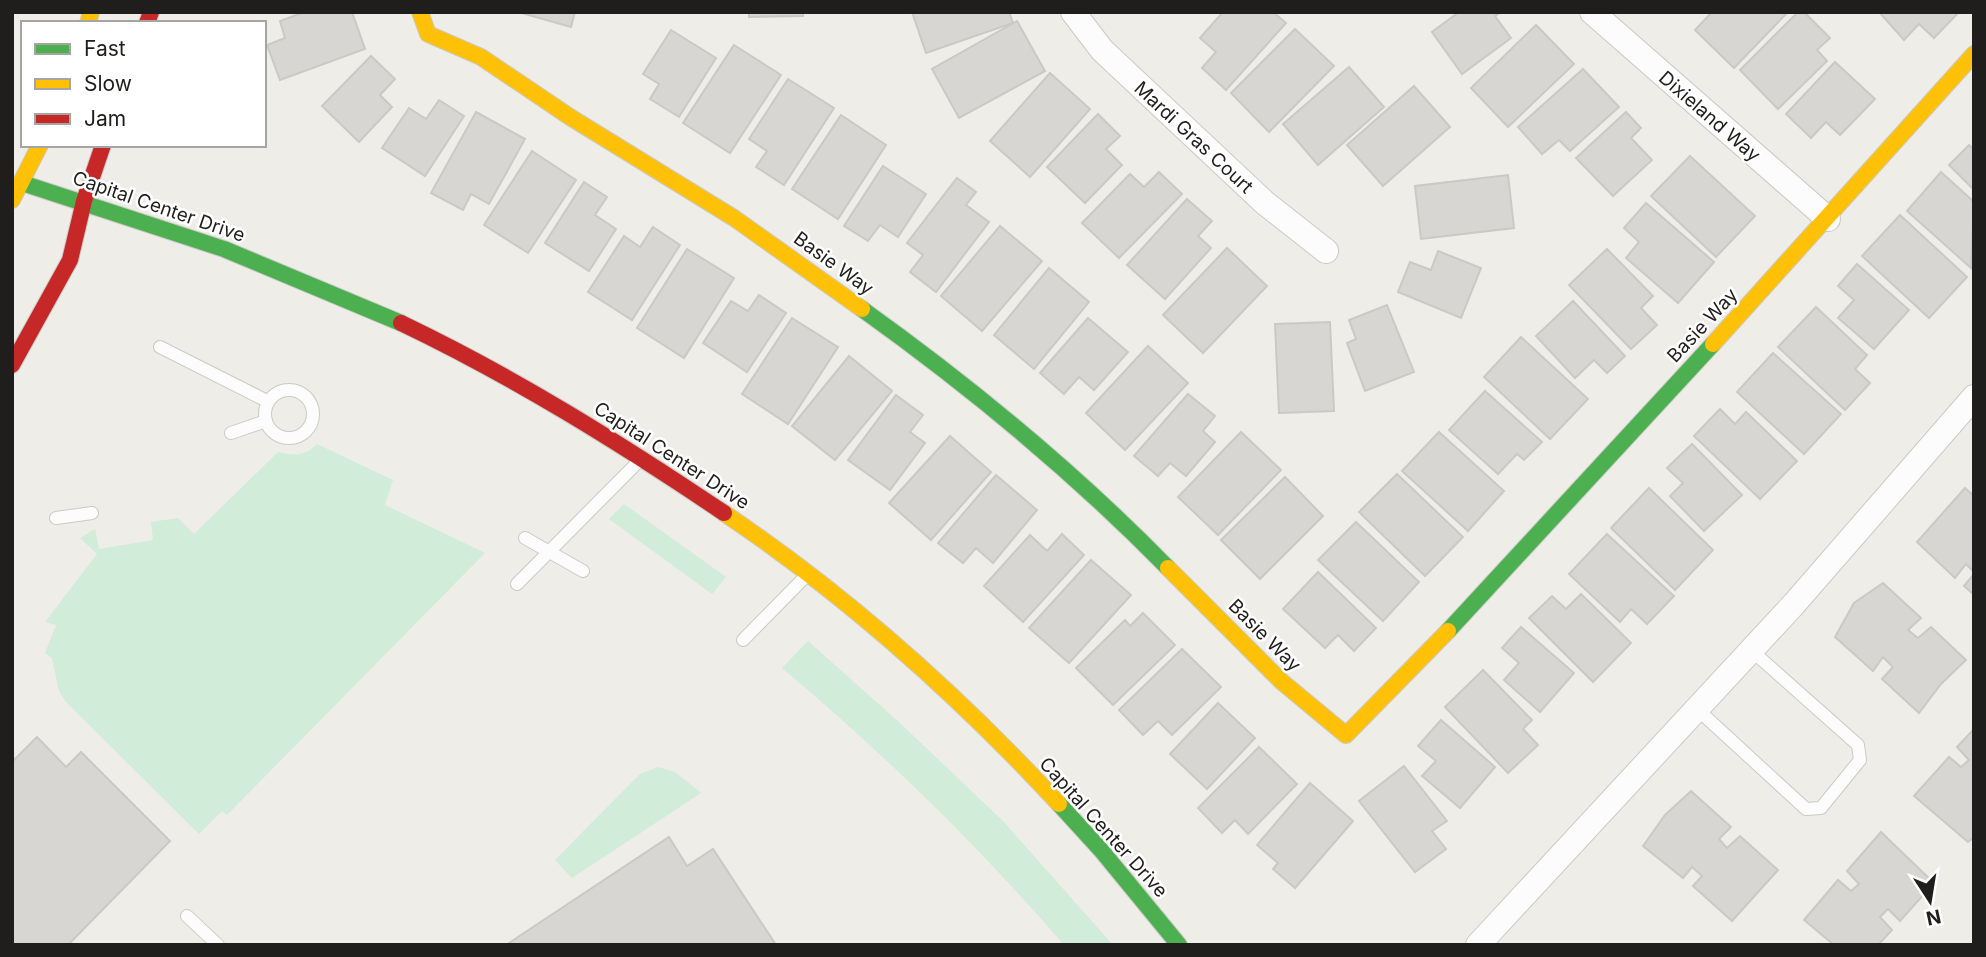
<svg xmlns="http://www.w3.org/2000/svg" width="1986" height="957" font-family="Inter,sans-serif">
	<rect width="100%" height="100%" fill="#eeede8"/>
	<g fill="#d1ecd8">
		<path d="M317 444 393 480 385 505 485 553 227 815 222 811 199 834 66 702 59 691 52 658 45 653 56 625 45 622 97 554 80 538 95 529 99 549 153 540 151 522 178 518 194 534 278 452C294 456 306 456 317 444Z"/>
		<path d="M624 504 726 577 712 594 609 519Z"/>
		<path d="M808 641 900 723 1003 821 1113 945H1064C978 845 883 753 782 668Z"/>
		<path d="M658 767 675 772 701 793 572 878 555 860 640 774Z"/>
	</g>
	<g fill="#d7d6d2" stroke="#cac9c5" stroke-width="2">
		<path d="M304 12H352L365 49 280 80 267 45 285 38 280 21Z"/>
		<path d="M518 12H575L571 27Z"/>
		<path d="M749 12H803V16L749 17Z"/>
		<path d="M912 12H1009L1013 23 926 53Z"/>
		<path d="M1223 12H1273L1286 23 1226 90 1202 68 1216 52 1200 38Z"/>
		<path d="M1459 12H1501L1495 16 1511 38 1462 74 1432 32Z"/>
		<path d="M1712 12H1788L1734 68 1695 30Z"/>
		<path d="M1798 12H1804L1830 38 1817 50 1827 61 1778 109 1740 70Z"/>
		<path d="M1879 12H1959L1934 38 1919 24 1904 40Z"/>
		<path d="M1017 21 1045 71 959 118 932 69Z"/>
		<path d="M1536 25 1574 64 1508 127 1471 88Z"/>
		<path d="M1295 29 1334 66 1269 132 1231 93Z"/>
		<path d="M671 30 716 58 679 117 650 99 659 84 643 74Z"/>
		<path d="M734 45 781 75 730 153 683 123Z"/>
		<path d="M371 56 395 79 380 95 392 107 359 142 322 106Z"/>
		<path d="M1835 62 1875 99 1840 135 1826 122 1811 138 1786 114Z"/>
		<path d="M1349 67 1384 107 1318 165 1283 124Z"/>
		<path d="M1583 69 1619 107 1570 151 1559 140 1542 154 1518 127Z"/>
		<path d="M1050 73 1090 109 1030 177 990 141Z"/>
		<path d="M788 79 834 108 784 185 756 167 767 151 749 139Z"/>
		<path d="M1414 86 1450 127 1383 186 1347 145Z"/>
		<path d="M439 100 464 116 425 176 382 148 409 108 426 119Z"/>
		<path d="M476 112 525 139 489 204 471 194 463 210 431 193Z"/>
		<path d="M1626 112 1641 128 1631 138 1652 160 1613 196 1576 158Z"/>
		<path d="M1098 114 1120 136 1106 149 1122 165 1085 203 1047 167Z"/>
		<path d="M841 115 886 145 838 219 792 189Z"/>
		<path d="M1969 145 1974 149V190L1949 165Z"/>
		<path d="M532 151 576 180 528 253 484 225Z"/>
		<path d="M1690 156 1755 216 1716 257 1651 196Z"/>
		<path d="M883 166 926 194 898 237 880 225 868 241 844 226Z"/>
		<path d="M1159 172 1182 194 1119 258 1082 223 1130 174 1144 187Z"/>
		<path d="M1941 172 1974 202 1971 268 1907 211Z"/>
		<path d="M1508 175 1514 228 1421 239 1415 186Z"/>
		<path d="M957 178 976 192 966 205 989 222 936 292 910 272 923 255 907 243Z"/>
		<path d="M584 182 607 197 595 215 616 229 589 271 545 243Z"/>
		<path d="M1187 199 1212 221 1198 236 1211 248 1165 299 1127 265Z"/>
		<path d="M1646 203 1714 262 1678 303 1626 258 1639 242 1624 228Z"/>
		<path d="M1900 215 1967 277 1929 318 1862 256Z"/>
		<path d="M1000 226 1042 261 982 331 941 296Z"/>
		<path d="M653 227 680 245 632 320 588 292 624 236 640 247Z"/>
		<path d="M1227 248 1267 286 1203 353 1163 315Z"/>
		<path d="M687 249 734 278 684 358 637 328Z"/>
		<path d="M1607 249 1653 296 1641 308 1657 325 1631 349 1569 285Z"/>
		<path d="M1438 251 1481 268 1461 318 1398 292 1410 262 1431 270Z"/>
		<path d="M1857 264 1909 310 1874 349 1838 318 1854 300 1838 286Z"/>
		<path d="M1049 268 1089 302 1034 369 994 335Z"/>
		<path d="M759 295 786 313 747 372 703 343 731 301 748 311Z"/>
		<path d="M1573 301 1625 356 1607 373 1594 360 1575 378 1536 336Z"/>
		<path d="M1387 305 1414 372 1365 391 1347 343 1356 339 1349 320Z"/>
		<path d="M1816 307 1867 355 1855 369 1870 383 1845 410 1778 347Z"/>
		<path d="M792 318 838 347 788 424 742 394Z"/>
		<path d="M1088 318 1128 352 1094 390 1079 377 1064 394 1040 373Z"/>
		<path d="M1330 322 1334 411 1279 413 1275 324Z"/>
		<path d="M1521 337 1588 399 1550 439 1484 377Z"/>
		<path d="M1148 346 1188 383 1125 450 1086 413Z"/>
		<path d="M1773 353 1841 414 1804 454 1737 392Z"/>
		<path d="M849 356 892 391 835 460 792 426Z"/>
		<path d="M1485 391 1542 442 1524 460 1517 454 1498 474 1449 430Z"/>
		<path d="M1188 394 1215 416 1203 431 1215 442 1186 476 1170 463 1158 476 1134 456Z"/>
		<path d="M896 395 923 415 910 432 925 443 890 490 848 460Z"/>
		<path d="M1720 409 1735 424 1746 412 1797 461 1760 499 1694 436Z"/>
		<path d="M1241 432 1281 470 1218 535 1178 497Z"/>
		<path d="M1439 432 1504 491 1468 531 1402 471Z"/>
		<path d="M950 436 991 472 931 540 889 503Z"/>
		<path d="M1692 444 1742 495 1704 531 1670 496 1683 483 1667 468Z"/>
		<path d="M1397 474 1463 537 1425 576 1359 512Z"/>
		<path d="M996 475 1037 510 993 563 976 548 963 563 938 543Z"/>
		<path d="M1285 477 1323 516 1260 579 1221 540Z"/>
		<path d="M1649 488 1713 550 1675 590 1611 528Z"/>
		<path d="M1965 488 1974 496V572L1966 564 1955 578 1917 542Z"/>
		<path d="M1356 522 1419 582 1383 621 1318 560Z"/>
		<path d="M1062 534 1084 555 1023 622 984 586 1030 535 1047 551Z"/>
		<path d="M1607 534 1674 596 1647 624 1631 609 1620 622 1569 574Z"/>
		<path d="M1091 560 1131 595 1069 663 1029 628Z"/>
		<path d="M1318 572 1376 628 1354 651 1338 635 1325 648 1283 609Z"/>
		<path d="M1974 574V595L1964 586Z"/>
		<path d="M1883 583 1921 618 1908 630 1918 638 1931 627 1966 660 1941 684 1919 713 1882 679 1893 667 1883 657 1873 671 1835 637 1854 603Z"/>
		<path d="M1581 594 1631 643 1593 682 1529 618 1552 596 1566 609Z"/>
		<path d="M1143 613 1175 645 1113 705 1076 668 1125 620 1130 626Z"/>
		<path d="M1521 627 1574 673 1540 712 1504 680 1519 663 1502 648Z"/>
		<path d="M1182 649 1221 687 1172 735 1158 721 1143 735 1119 710Z"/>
		<path d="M1483 670 1532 720 1523 729 1538 745 1508 773 1445 707Z"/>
		<path d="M1218 703 1255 738 1207 789 1170 754Z"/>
		<path d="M1441 720 1495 767 1460 808 1422 776 1436 761 1418 746Z"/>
		<path d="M1974 729V837L1968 842 1914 796 1949 757 1961 767 1969 760 1957 747Z"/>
		<path d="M37 737 66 767 81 752 170 841 68 945H12V762Z"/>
		<path d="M1259 747 1297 784 1248 834 1235 820 1222 833 1198 808Z"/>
		<path d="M1404 766 1447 821 1432 831 1446 849 1415 872 1359 801Z"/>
		<path d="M1310 783 1353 821 1295 888 1273 869 1278 863 1257 845Z"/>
		<path d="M1691 791 1731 827 1719 839 1727 848 1740 836 1778 870 1732 921 1693 886 1702 876 1692 867 1683 878 1643 846 1665 815Z"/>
		<path d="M1881 832 1934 883 1900 921 1888 909 1880 917 1892 930 1878 945H1834L1804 920 1838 880 1851 891 1859 884 1847 871Z"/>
		<path d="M669 837 687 866 713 849 776 945H506Z"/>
	</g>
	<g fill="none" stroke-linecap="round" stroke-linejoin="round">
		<g stroke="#cacac6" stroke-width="14">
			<g id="lane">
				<path d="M160 347 267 401"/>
				<circle cx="289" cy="414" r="24"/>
				<path d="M231 433 266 421"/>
				<path d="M56 518 92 513"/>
				<path d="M525 538 583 571"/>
				<path d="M517 584 642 458"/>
				<path d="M743 640 807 575"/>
				<path d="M1697 709 1806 809 1821 808 1860 760 1858 745 1751 650"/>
				<path d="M187 916 218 945"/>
			</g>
		</g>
		<g stroke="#cacac6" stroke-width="26">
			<g id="street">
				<path d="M1073 12 1102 50 1265 203 1326 251"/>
				<path d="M1592 12 1828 219"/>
				<path d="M1478 945 1794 604 1974 397"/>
			</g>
		</g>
		<g stroke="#cacac6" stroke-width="18">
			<g id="fast">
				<path d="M22 183 224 249 401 323"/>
				<path d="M862 309C971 387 1074 472 1168 568"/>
				<path d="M1448 631 1713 344"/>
				<path d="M1059 804 1101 850 1179 945"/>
			</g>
		</g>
		<g stroke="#cacac6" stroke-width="18">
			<g id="slow">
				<path d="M420 12 428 34 481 57 570 117 734 218 862 309"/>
				<path d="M88 23 91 12"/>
				<path d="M12 200 40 145"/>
				<path d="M1713 344 1974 54"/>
				<path d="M724 513C846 595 959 696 1059 804"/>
				<path d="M1168 568 1281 681 1346 735 1448 631"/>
			</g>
		</g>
		<g stroke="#cacac6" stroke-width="18">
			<g id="jam">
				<path d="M147 23 151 12"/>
				<path d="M401 323C514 377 620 443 724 513"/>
				<path d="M12 365 70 260 84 201 103 145"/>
			</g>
		</g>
		<use href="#lane" stroke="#fcfcfc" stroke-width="12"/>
		<use href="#street" stroke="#fcfcfc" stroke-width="24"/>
		<use href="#fast" stroke="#4caf50" stroke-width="16"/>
		<use href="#slow" stroke="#ffc107" stroke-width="16"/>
		<use href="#jam" stroke="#c62828" stroke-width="16"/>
	</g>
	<g text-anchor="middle" stroke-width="5" stroke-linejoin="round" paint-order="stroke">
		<g font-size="19" fill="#1f1e1c" stroke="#fff">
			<text transform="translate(1710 116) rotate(41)" y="7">Dixieland Way</text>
			<text transform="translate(1194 137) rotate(43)" y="7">Mardi Gras Court</text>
			<text transform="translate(159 206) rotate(19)" y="7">Capital Center Drive</text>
			<text transform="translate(834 263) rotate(36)" y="7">Basie Way</text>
			<text transform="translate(1702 325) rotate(-47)" y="7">Basie Way</text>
			<text transform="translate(672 455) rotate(33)" y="7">Capital Center Drive</text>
			<text transform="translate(1265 635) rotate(45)" y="7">Basie Way</text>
			<text transform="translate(1104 827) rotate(48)" y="7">Capital Center Drive</text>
		</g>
	</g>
	<rect width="1986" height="957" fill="none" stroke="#1f1e1c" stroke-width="28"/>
	<rect x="21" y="21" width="245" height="126" fill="#ffffff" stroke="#a5a5a4" stroke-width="2"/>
	<rect x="35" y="44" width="35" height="10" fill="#4caf50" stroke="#a5a5a4" stroke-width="2"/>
	<text x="84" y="56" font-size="21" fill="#1f1e1c">Fast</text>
	<rect x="35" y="79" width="35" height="10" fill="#ffc107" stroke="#a5a5a4" stroke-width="2"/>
	<text x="84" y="91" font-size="21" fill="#1f1e1c">Slow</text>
	<rect x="35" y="114" width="35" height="10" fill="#c62828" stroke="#a5a5a4" stroke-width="2"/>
	<text x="84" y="126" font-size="21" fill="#1f1e1c">Jam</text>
	<g transform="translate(1930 901) rotate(168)" stroke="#ffffff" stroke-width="5" paint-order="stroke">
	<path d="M0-5L12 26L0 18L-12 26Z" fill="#1f1e1c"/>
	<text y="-10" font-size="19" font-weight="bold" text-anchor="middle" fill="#1f1e1c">N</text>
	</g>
</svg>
